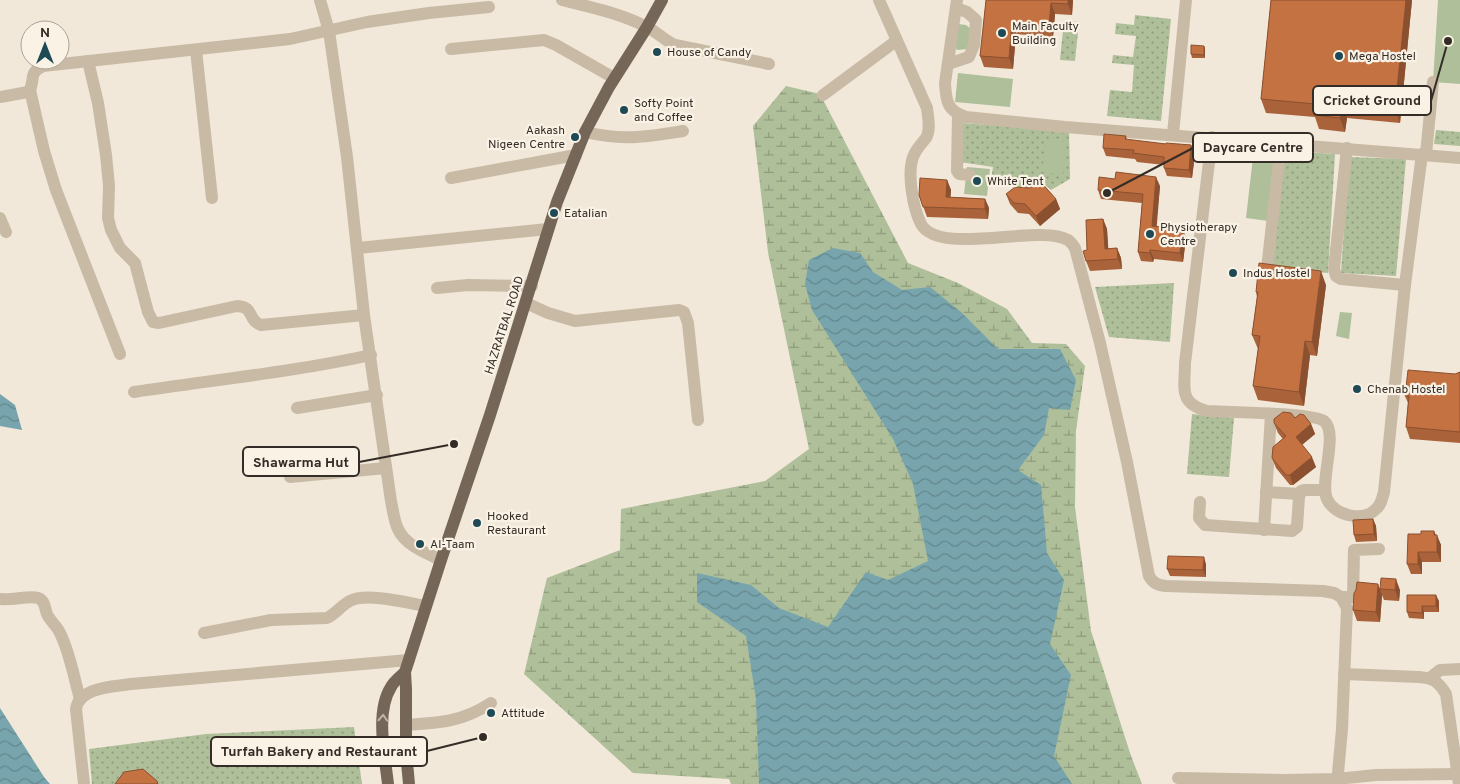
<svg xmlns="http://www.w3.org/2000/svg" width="1460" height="784" font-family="Overpass,sans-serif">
	<defs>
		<pattern id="grass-dots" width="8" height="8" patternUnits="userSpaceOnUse" patternTransform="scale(1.25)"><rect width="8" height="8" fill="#aebf99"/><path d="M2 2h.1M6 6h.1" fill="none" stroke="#8e9b7d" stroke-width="1.8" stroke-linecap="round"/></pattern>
		<pattern id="wetland-marsh" width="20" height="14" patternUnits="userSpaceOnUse" patternTransform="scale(1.25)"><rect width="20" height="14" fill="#aebf99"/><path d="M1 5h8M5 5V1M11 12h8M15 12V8" fill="none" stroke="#8e9b7d"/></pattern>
		<pattern id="water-waves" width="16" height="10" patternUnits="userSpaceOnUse" patternTransform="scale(1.25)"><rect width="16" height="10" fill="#78a5ad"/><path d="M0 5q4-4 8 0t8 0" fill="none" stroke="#63878d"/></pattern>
	</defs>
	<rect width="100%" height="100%" fill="#f1e8d9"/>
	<g fill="url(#grass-dots)">
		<path d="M1135 15 1171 19 1161 121 1107 116 1110 90 1132 92 1134 65 1112 63 1113 55 1133 57 1136 36 1115 34 1116 23 1134 25Z"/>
		<path d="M1064 21 1079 22 1075 61 1060 60Z"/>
		<path d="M962 123 1069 131 1070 179 1051 190 1043 183 1031 192 1015 190C1015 175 1002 172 991 180L993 167 960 162Z"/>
		<path d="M1436 130 1460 132V146L1434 144Z"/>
		<path d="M1285 151 1335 154 1328 273 1272 267Z"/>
		<path d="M1349 157 1406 159 1396 276 1341 273Z"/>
		<path d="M1174 283 1170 342 1109 337 1095 287Z"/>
		<path d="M1192 414 1234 418 1229 477 1187 474Z"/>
		<path d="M354 727 362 784H92L89 749 206 734Z"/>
	</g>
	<path fill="url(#wetland-marsh)" d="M786 86 820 94 908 263 958 283 1007 309 1032 343 1066 344 1085 366 1076 431 1075 507 1091 631 1131 756 1142 784H731L729 779 633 773 524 674 547 578 620 550 621 509 765 481 809 449 768 252 753 126Z"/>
	<g fill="#aebf99">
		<path d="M1438 0H1460V84L1433 82Z"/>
		<path d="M958 24 966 25 972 30 967 49 958 50 954 48Z"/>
		<path d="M958 73 1013 79 1010 107 955 102Z"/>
		<path d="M1046 141 1066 142 1063 174 1042 172Z"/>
		<path d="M1253 157 1283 160 1276 222 1246 218Z"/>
		<path d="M967 167 990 169 987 196 964 194Z"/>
		<path d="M1340 312 1352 313 1349 339 1336 336Z"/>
	</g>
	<g fill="url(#water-waves)">
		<path d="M833 248 860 253 873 272 902 290 930 287 961 312 998 349H1060L1076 380 1070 410 1049 408 1044 435 1018 470 1041 485 1047 553 1064 580 1050 644 1071 675 1054 756 1072 784H759L756 699 746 636 697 602V573L751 585 779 608 828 627 866 572 888 580 928 561 913 484 893 439 812 310 805 284 809 260Z"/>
		<path d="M0 394 15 405 22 430 0 426Z"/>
		<path d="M0 708 44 777 50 784H0Z"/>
	</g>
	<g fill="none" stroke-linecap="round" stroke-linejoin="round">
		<g stroke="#c8baa5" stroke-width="12">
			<path d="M320 0 329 31 347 157 364 315 391 501C393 510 394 521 398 529 405 545 426 553 441 560"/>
			<path d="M562 0C590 7 619 13 645 26 656 31 664 40 675 45L769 64"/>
			<path d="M879 0 927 108C928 117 931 130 926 138 921 144 916 149 913 157 907 174 913 208 921 224 939 257 1040 223 1068 240 1071 242 1073 245 1075 248L1100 343 1127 462 1149 576C1153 583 1157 585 1166 586L1323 591 1334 593 1341 597 1347 608 1342 729 1337 784"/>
			<path d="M957 0 945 83C946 101 947 111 966 117L1065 127 1460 158"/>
			<path d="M451 49 544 40 556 45 614 78"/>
			<path d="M196 50 212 198"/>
			<path d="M88 61 98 103 106 155 109 186 108 218 111 230 120 248 135 263 148 312 153 322 159 323 237 306C255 307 247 320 261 325L364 315"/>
			<path d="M948 64 969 57 974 45 976 20 967 12 956 8"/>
			<path d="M30 90 44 151 56 190 120 354"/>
			<path d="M823 95 896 41"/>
			<path d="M0 97 28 92C37 82 26 74 43 66L290 39 367 22 429 13 489 7"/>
			<path d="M958 114 957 171 959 174 970 175"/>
			<path d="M585 132C623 141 645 137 683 131"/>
			<path d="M1173 134 1186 0"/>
			<path d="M1212 137 1185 363C1185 388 1178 403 1207 411 1225 412 1315 413 1324 421 1339 433 1319 482 1327 499 1334 515 1363 523 1376 509 1381 505 1382 499 1384 492L1405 285 1422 154"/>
			<path d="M1347 148 1334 269 1336 276 1341 279 1405 285"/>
			<path d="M1426 154 1433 82"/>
			<path d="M451 178 576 155"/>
			<path d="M0 218 6 232"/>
			<path d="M358 248 548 229"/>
			<path d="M1267 269 1281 143"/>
			<path d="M437 288 468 285 532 286"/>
			<path d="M526 303 548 313 575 321 679 310 684 312 688 323 698 420"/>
			<path d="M134 392C213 380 293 372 371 355"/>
			<path d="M297 408 377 395"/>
			<path d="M290 477 386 468"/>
			<path d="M1266 492 1300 494"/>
			<path d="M1200 502 1199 518 1205 525 1292 531 1297 527 1299 497 1301 491 1304 490H1325"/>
			<path d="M1264 530 1271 414"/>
			<path d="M1341 597H1353L1354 550 1379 549"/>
			<path d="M0 599C11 601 29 595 38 598 45 600 45 609 47 614 50 621 57 626 60 633 70 653 74 678 80 699"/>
			<path d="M204 633 271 620 327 618C337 613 342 604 352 600 368 593 408 603 426 606"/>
			<path d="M1344 674 1419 677C1433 678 1438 681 1446 694L1459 784"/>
			<path d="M1430 678 1440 670 1460 669"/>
			<path d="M406 725C439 723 462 722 491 703"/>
			<path d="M1178 778 1286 780 1337 779 1376 775 1460 774"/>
			<path d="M84 784 76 709C79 687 113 687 131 684L409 660"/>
		</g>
		<g stroke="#766657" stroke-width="12">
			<path d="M388 784C385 756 375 712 391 687 394 681 400 677 405 672"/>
			<path d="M409 784 406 752V689L405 672 441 560 490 415 557 202 585 132 609 87 647 27 662 0"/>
		</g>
	</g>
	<g fill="#a9623a">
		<path d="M986 0H1073L1072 15 1055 14 1053 37 1016 34 1013 69 984 67 980 56Z"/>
		<path d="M1271 0H1412L1400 123 1347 118 1345 132 1319 129 1315 117 1266 113 1261 99Z"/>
		<path d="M1204 46 1205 49V58H1192L1191 54Z"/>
		<path d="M1126 136 1127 140 1166 144 1191 145 1195 154 1192 178 1167 176 1164 168V165L1137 162 1135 159 1106 156 1103 148Z"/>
		<path d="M947 180 951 190 950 197 985 199 989 208 988 219 927 217 919 195Z"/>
		<path d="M1160 186 1156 226 1186 238 1183 262 1154 259 1153 262 1141 261 1138 252 1142 203 1101 199 1098 190Z"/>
		<path d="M1006 194 1056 199 1060 209 1040 226 1029 214 1018 213 1010 204Z"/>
		<path d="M1103 219 1107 229 1108 249 1117 248 1121 258 1122 269 1090 271 1086 261 1087 250Z"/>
		<path d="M1326 285 1317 356 1310 355 1304 406 1258 400 1253 386 1258 349 1252 335 1257 297 1256 292Z"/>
		<path d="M1460 372V443L1410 439 1406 427 1408 403 1405 396Z"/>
		<path d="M1295 418 1311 424 1315 434 1302 445 1316 467 1293 485H1290L1276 468 1272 458 1283 439 1278 433 1274 423Z"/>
		<path d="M1373 519 1376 526 1377 541 1356 542 1354 535Z"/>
		<path d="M1434 531 1441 545V562H1422V574H1411L1407 564Z"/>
		<path d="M1206 564V577L1170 576 1167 569Z"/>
		<path d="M1380 588 1400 590 1399 601 1384 600 1382 595 1380 622 1357 621 1353 610Z"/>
		<path d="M1407 595 1439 601V612H1424V619L1409 618 1407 612Z"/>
	</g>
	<g fill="#8a502f">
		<path d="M1068 0H1073L1072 15 1068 4Z"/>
		<path d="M1406 0H1412L1400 123 1395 109Z"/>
		<path d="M1051 3 1055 14 1053 37 1049 26Z"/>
		<path d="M1012 23 1016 34 1013 69 1009 58Z"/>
		<path d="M1204 46 1205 49V58L1204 55Z"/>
		<path d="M1342 104 1347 118 1345 132 1340 118Z"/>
		<path d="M1191 145 1195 154 1192 178 1189 170Z"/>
		<path d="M1156 177 1160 186 1156 235 1152 226Z"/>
		<path d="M947 180 951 190 950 206 946 197Z"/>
		<path d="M985 199 989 208 988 219 985 209Z"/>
		<path d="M1056 199 1060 209 1040 226 1036 216Z"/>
		<path d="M1103 219 1107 229 1109 259 1105 249Z"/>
		<path d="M1183 229 1186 238 1183 262 1180 253Z"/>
		<path d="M1117 248 1121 258 1122 269 1118 259Z"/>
		<path d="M1150 250 1154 259 1153 262 1150 253Z"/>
		<path d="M1321 271 1326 285 1317 356 1312 342Z"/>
		<path d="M1305 341 1310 355 1304 406 1299 392Z"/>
		<path d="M1311 424 1315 434 1299 447 1296 437Z"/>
		<path d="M1312 457 1316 467 1293 485 1290 475Z"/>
		<path d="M1373 519 1376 526 1377 541 1374 534Z"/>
		<path d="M1434 531 1437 540V535L1441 545V562L1437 552Z"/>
		<path d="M1418 552 1422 562V574L1418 564Z"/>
		<path d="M1204 557 1206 564V577L1203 570Z"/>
		<path d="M1396 579 1400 590 1399 601 1395 590Z"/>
		<path d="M1378 584 1382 595 1380 622 1376 612Z"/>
		<path d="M1436 595 1439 601V612L1436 606Z"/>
		<path d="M1422 606 1424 612V619L1422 613Z"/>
	</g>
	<g fill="#c57243" stroke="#8a502f">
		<path d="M986 0H1068V4L1051 3 1049 26 1012 23 1009 58 980 56Z"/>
		<path d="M1271 0H1406L1395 109 1342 104 1340 118 1314 115 1315 104 1261 99Z"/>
		<path d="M1191 45 1204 46V55L1191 54Z"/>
		<path d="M1104 134 1126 136 1125 139 1166 144V143L1191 145 1189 170 1164 168V157L1133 153 1134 150 1103 148Z"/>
		<path d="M1116 172 1156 177 1152 226 1183 229 1180 253 1150 250V253L1138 252 1143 194 1098 190 1099 177 1115 179Z"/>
		<path d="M920 178 947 180 946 197 985 199V209L923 207 919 195Z"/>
		<path d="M1039 180 1056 199 1036 216 1025 204 1014 203 1006 194 1015 187 1030 188Z"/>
		<path d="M1103 219 1105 249 1117 248 1118 259 1086 261 1083 251 1087 250 1086 220Z"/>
		<path d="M1259 263 1321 271 1312 342 1305 341 1299 392 1253 386 1260 336 1252 335 1258 292H1256Z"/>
		<path d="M1408 370 1455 374 1460 372V432L1406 427 1409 396H1405Z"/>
		<path d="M1283 412 1291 413 1295 418 1300 414 1304 415 1311 424 1296 437 1312 457 1290 475H1286L1272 458 1273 447 1286 436 1274 423V419Z"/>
		<path d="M1373 519 1374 534 1354 535 1353 520Z"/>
		<path d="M1421 531H1434V535H1437V552H1418V564H1407L1408 534H1421Z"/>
		<path d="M1168 556 1204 557 1203 570 1167 569Z"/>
		<path d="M1381 578 1396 579 1395 590 1380 589Z"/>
		<path d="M1357 582 1378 584 1376 612 1353 610 1354 593 1356 590Z"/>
		<path d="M1407 595H1436V606H1422V613L1407 612Z"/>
		<path d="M143 769 157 781 158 784H115L124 772Z"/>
	</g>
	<defs><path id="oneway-chevron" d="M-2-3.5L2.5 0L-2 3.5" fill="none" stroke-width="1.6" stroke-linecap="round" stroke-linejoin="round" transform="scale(1.25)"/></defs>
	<use stroke="#beb3a5" href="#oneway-chevron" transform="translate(383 718) rotate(-87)"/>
	<g fill="#1d4a55" stroke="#f9f2e5" stroke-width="2">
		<circle cx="1002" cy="33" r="5"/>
		<circle cx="657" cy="52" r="5"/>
		<circle cx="1339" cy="56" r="5"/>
		<circle cx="624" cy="110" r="5"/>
		<circle cx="575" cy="137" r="5"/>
		<circle cx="977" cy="181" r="5"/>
		<circle cx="554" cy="213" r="5"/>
		<circle cx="1150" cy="234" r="5"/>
		<circle cx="1233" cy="273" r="5"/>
		<circle cx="1357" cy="389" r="5"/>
		<circle cx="477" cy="523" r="5"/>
		<circle cx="420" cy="544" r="5"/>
		<circle cx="491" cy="713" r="5"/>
	</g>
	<g text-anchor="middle" stroke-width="4.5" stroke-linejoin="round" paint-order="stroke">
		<g font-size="12" fill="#342c26" stroke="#f9f2e5" text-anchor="start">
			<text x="1012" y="30">Main Faculty<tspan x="1012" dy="14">Building</tspan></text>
			<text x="667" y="56">House of Candy</text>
			<text x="1349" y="60">Mega Hostel</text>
			<text x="634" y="107">Softy Point<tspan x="634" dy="14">and Coffee</tspan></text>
			<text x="565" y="134" text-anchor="end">Aakash<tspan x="565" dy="14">Nigeen Centre</tspan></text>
			<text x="987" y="185">White Tent</text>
			<text x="564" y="217">Eatalian</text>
			<text x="1160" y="231">Physiotherapy<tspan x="1160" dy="14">Centre</tspan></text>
			<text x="1243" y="277">Indus Hostel</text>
			<text x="1367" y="393">Chenab Hostel</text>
			<text x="487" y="520">Hooked<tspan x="487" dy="14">Restaurant</tspan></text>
			<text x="430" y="548">Al-Taam</text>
			<text x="501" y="717">Attitude</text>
		</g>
		<g font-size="12" fill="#342c26" stroke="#f9f2e5">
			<text transform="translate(504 325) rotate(-72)" y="4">HAZRATBAL ROAD</text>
		</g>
	</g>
	<path fill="none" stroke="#342c26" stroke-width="2" d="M1448 41L1431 101M1107 193L1193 148M454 444L359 462M483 737L427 751"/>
	<g fill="#342c26" stroke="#f9f2e5" stroke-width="2">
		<circle cx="1448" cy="41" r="5"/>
		<circle cx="1107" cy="193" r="5"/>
		<circle cx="454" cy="444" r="5"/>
		<circle cx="483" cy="737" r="5"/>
	</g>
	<g fill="#f9f2e5" stroke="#342c26" stroke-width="2">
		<rect x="1313" y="86" width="118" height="29" rx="5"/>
		<rect x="1193" y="133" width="120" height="29" rx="5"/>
		<rect x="243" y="447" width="116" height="29" rx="5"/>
		<rect x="211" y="737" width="216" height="29" rx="5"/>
	</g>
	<g font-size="14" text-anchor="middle" font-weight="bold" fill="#342c26">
		<text x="1372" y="105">Cricket Ground</text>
		<text x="1253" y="152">Daycare Centre</text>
		<text x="301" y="467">Shawarma Hut</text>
		<text x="319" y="756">Turfah Bakery and Restaurant</text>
	</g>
	<g transform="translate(45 45)"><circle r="24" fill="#f9f2e5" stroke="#aaa399"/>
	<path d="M0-4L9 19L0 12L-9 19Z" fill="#1d4a55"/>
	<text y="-8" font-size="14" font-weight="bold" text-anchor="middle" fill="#342c26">N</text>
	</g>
</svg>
